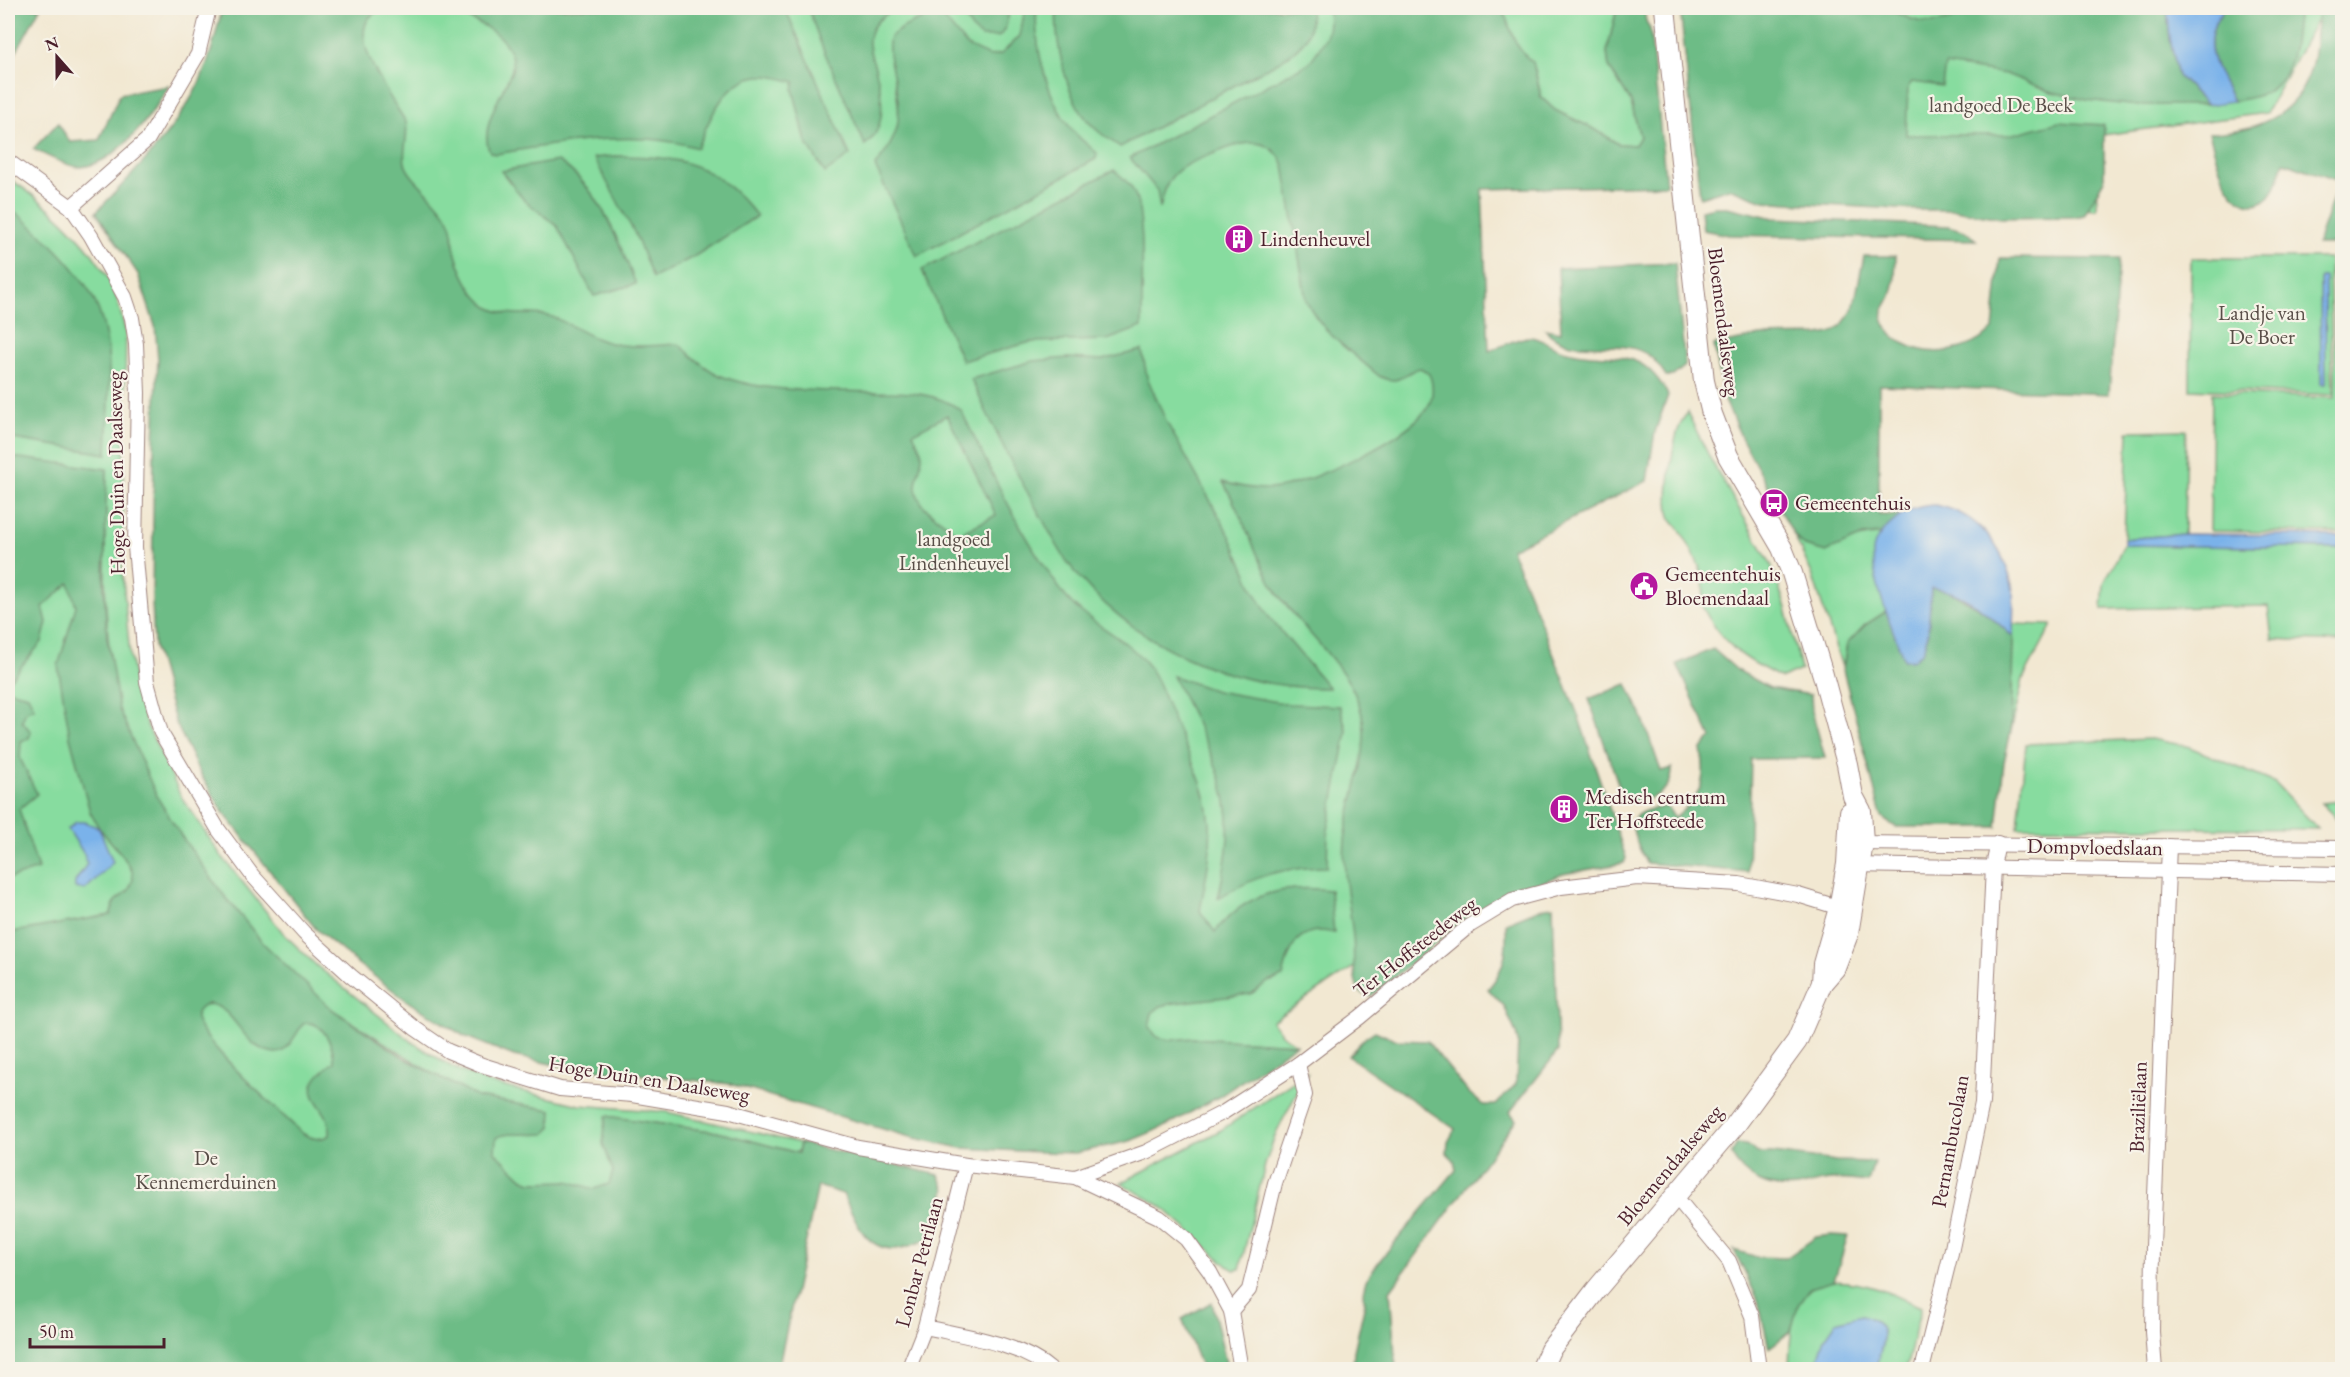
<svg xmlns="http://www.w3.org/2000/svg" width="2350" height="1377" font-family="'EB Garamond',serif">
	<rect width="100%" height="100%" fill="#f7f3e8"/>
	<filter id="ink" filterUnits="userSpaceOnUse"><feTurbulence type="fractalNoise" baseFrequency=".0167" numOctaves="2"/><feDisplacementMap in="SourceGraphic" scale="12" xChannelSelector="R" yChannelSelector="G"/><feConvolveMatrix kernelMatrix="1 2 1 2 8 2 1 2 1" color-interpolation-filters="sRGB"/></filter>
	<filter id="wash" filterUnits="userSpaceOnUse"><feTurbulence type="fractalNoise" baseFrequency=".008" numOctaves="4" result="noise"/><feDisplacementMap in="SourceGraphic" scale="24" xChannelSelector="R" yChannelSelector="G"/><feGaussianBlur stdDeviation="1.35" result="paint"/><feColorMatrix in="noise" values="0 0 0 0 0 0 0 0 0 0 0 0 0 0 0 0 0 1.4 0 .05"/><feComposite in="paint" operator="in"/></filter>
	<g filter="url(#wash)">
		<rect width="100%" height="100%" fill="#f2e8d2"/>
		<g fill="#87dc9f" stroke="#687e65" stroke-width="1.5" fill-rule="evenodd">
			<path d="M235 8H1384L1513 862 1272 1021 1281 1034 1296 1044 1243 1041 1113 1127Z"/>
			<path d="M1502 8H1617L1607 52 1609 67 1631 102 1640 137 1635 145 1618 144 1598 131 1554 110 1541 96 1535 69 1514 42Z"/>
			<path d="M1710 8H2323L2266 113 2095 136 2097 209 1772 189Z"/>
			<path d="M8 178C46 202 84 237 107 276 117 294 121 314 126 334L122 569 130 656 137 692 146 723 182 798 220 854 285 935 317 966 412 1042 452 1067 489 1083 580 1105 667 1112 800 1143 798 1153 717 1132 607 1116 604 1127 799 1162 8 1369ZM74 271C118 322 108 391 107 453ZM107 469C105 536 102 603 112 671L98 626ZM304 984 333 1010 440 1078 477 1097 552 1110 483 1109 335 1018Z"/>
			<path d="M2191 258H2329L2333 395 2190 389Z"/>
			<rect x="2332" y="260" width="10" height="16"/>
			<path d="M2334 279H2342V533L2210 531 2212 393 2335 398Z"/>
			<path d="M1687 412 1712 462 1771 564 1786 608 1801 670 1782 678C1743 659 1721 644 1701 604 1711 579 1691 548 1678 527 1675 524 1671 520 1670 516 1665 499 1672 451 1677 433 1679 426 1684 418 1687 412Z"/>
			<path d="M2186 430 2184 534 2124 539 2128 431Z"/>
			<path d="M1882 534C1865 558 1879 587 1887 611L1865 625 1847 644 1843 670 1812 574 1794 535 1805 546Z"/>
			<path d="M2124 545 2342 548V642L2272 639 2268 606 2102 609 2104 583Z"/>
			<path d="M2013 624 2052 625 2023 679 2011 731Z"/>
			<path d="M2151 739 2187 746 2275 783 2318 829 2018 827 2026 744Z"/>
			<path d="M2342 801V824L2321 803Z"/>
			<path d="M1308 1072 1276 1133 1265 1165 1240 1269 1234 1270 1229 1267 1161 1206 1121 1183 1221 1130Z"/>
			<path d="M1834 1281C1871 1283 1888 1292 1921 1307L1906 1369H1875C1882 1345 1894 1325 1862 1315L1816 1361 1815 1369 1789 1370C1790 1347 1789 1302 1811 1288 1817 1284 1828 1283 1834 1281Z"/>
		</g>
		<g fill="#6dbc86" stroke="#5c6e58" stroke-width="1.5" fill-rule="evenodd">
			<path d="M8 8H40L8 67Z"/>
			<path d="M222 8H388C332 19 390 96 406 122 409 136 402 150 405 163 408 179 440 199 449 220 454 229 453 236 454 246 458 267 471 296 490 308 509 318 530 311 549 316 562 319 584 334 598 339 623 350 653 345 679 344 691 355 704 368 719 375 763 394 830 390 878 392 908 392 935 392 961 410 991 472 1021 535 1062 592 1084 622 1122 634 1145 662 1158 677 1165 701 1173 719 1186 750 1205 782 1209 816 1214 847 1205 881 1200 911L1215 932C1244 894 1283 884 1330 890L1334 933C1299 924 1289 947 1283 977L1268 982 1251 994 1175 1003 1161 1006 1152 1013 1149 1027 1157 1037 1170 1040 1193 1038 1296 1044 1220 1096 1168 1125 1130 1141 1076 1153 1040 1152 961 1148 910 1137 730 1084 560 1066 514 1056 464 1036 410 1003 358 964 316 929 223 812 198 770 175 721 154 646 152 601 154 440 158 359 155 326 138 274 96 212C129 178 163 144 188 103 206 75 215 40 222 8ZM947 415 996 515 957 535C946 519 926 516 918 496 912 482 922 469 922 455 921 447 916 440 913 433Z"/>
			<path d="M432 8H785L850 155 825 173 806 142 793 89 795 82C784 79 769 74 758 76 723 81 709 121 697 148 637 128 556 144 495 154L490 152C478 127 503 94 512 70 518 32 461 13 432 8Z"/>
			<path d="M808 8H900C886 13 870 23 869 39 868 48 872 59 875 67 882 92 889 127 865 145L821 44Z"/>
			<path d="M958 8H1010L1005 30 998 37H981L972 29Z"/>
			<path d="M1025 8H1037C1033 45 1048 102 1073 131 1080 139 1089 146 1097 153L1096 159 917 256 875 166C903 133 902 114 893 74 890 61 887 50 890 37 905 24 921 18 940 14L967 46 989 56 1001 54 1020 36Z"/>
			<path d="M1057 8H1310C1313 36 1305 44 1282 60L1120 147C1107 138 1093 129 1084 116 1065 91 1054 38 1057 8Z"/>
			<path d="M1328 8H1502C1511 28 1514 49 1533 62L1541 97 1555 110 1598 131 1618 144 1635 145 1640 137 1631 102 1609 67 1607 52 1617 8H1644L1646 21 1650 29 1666 185 1482 189 1489 351C1501 347 1516 338 1529 337 1542 337 1551 347 1563 350 1610 364 1639 341 1668 395L1655 432 1647 481 1511 549 1578 715 1626 858 1624 863 1563 874 1504 897 1468 917 1371 996C1367 995 1362 995 1359 991 1351 975 1355 953 1353 937 1350 905 1342 873 1345 841 1349 805 1364 770 1364 734 1364 673 1303 636 1275 589 1255 555 1243 516 1223 482 1240 487 1260 491 1278 488 1313 482 1409 437 1427 408 1431 402 1433 393 1432 385 1431 376 1429 372 1420 368 1401 373 1401 387 1379 376 1353 353 1321 333 1306 300L1284 165C1268 131 1239 144 1212 154 1197 160 1181 165 1171 178 1164 187 1163 198 1160 209L1157 190 1130 158 1309 63C1323 44 1333 32 1328 8Z"/>
			<path d="M1680 8H1888C1918 26 1944 29 1974 8H2167L2170 39 2178 76 2207 105H2129L2087 100 2052 92 2006 74 1945 65 1942 86 1912 82 1908 87 1906 135H2009L2059 122 2104 125V180L2084 215 2075 217 2001 218 1955 210H1917L1788 203 1764 201 1729 188 1700 197Z"/>
			<path d="M2225 8H2298C2294 37 2296 78 2265 93 2255 98 2243 99 2233 101 2216 68 2197 41 2225 8Z"/>
			<path d="M2319 8H2342V244H2317L2339 181 2284 162C2280 172 2278 184 2272 193 2269 199 2260 204 2253 204 2223 202 2217 156 2209 133 2260 131 2302 114 2313 59 2316 42 2316 24 2319 8Z"/>
			<path d="M169 86C151 116 118 163 81 167 69 168 44 154 33 149L58 123 70 142 99 140 120 94Z"/>
			<path d="M614 156C681 156 714 162 757 216L695 256 653 278 634 232 594 158Z"/>
			<path d="M558 161C601 189 617 239 636 284L594 296 557 226 524 200 501 171Z"/>
			<path d="M1114 170C1120 176 1129 182 1133 190 1147 216 1141 295 1142 327L1107 340 1031 342 962 361 922 270Z"/>
			<path d="M1715 207H1727L1774 218 1948 226 1965 231 1976 240 1729 235 1703 230 1701 210Z"/>
			<path d="M12 209C42 234 79 267 95 302 116 345 108 408 107 454L8 438V268L14 249Z"/>
			<path d="M1864 256H1896C1895 270 1896 285 1890 298 1887 306 1881 309 1883 319 1885 330 1893 337 1903 343 1932 359 1968 352 1993 330L2000 258 2119 259 2109 394 1879 385V515H1901L1882 534 1863 536 1826 552 1805 546 1794 535 1742 439 1724 398 1714 345 1760 336 1819 335 1831 333 1841 326 1853 310Z"/>
			<path d="M1675 263 1685 366 1673 376H1666C1662 370 1657 362 1651 357 1621 333 1570 360 1545 329L1561 332 1558 268Z"/>
			<path d="M1142 350 1147 377 1166 421 1230 536 1254 590 1269 617 1329 688C1229 689 1129 644 1068 563 1059 550 1051 535 1043 520 1016 474 993 427 971 379L1033 361 1068 358 1102 360Z"/>
			<path d="M11 457 107 469 104 584 107 637 119 709 157 797 182 837 223 894 263 943 333 1010 408 1060 477 1097 552 1110 551 1127 545 1134C530 1136 508 1131 496 1138L495 1152 522 1178 531 1182 568 1181 594 1189 609 1184 613 1171 603 1144 606 1116 717 1132 798 1153 800 1143 939 1175 945 1190 931 1238C920 1242 905 1249 894 1249 863 1249 854 1217 843 1194L818 1186 778 1369H8V933L110 915 115 901 129 890 133 879 132 871 123 856 99 828 90 812 70 737 58 666 76 606 69 583 43 607 47 622 42 642 8 682V458ZM208 1004C235 1006 241 1046 270 1052 274 1053 279 1054 283 1051 291 1045 297 1032 303 1024 322 1018 334 1046 334 1062 286 1097 333 1101 330 1135 319 1141 312 1139 302 1133 284 1116 195 1036 196 1017 197 1009 202 1007 208 1004Z"/>
			<path d="M1931 588 1946 589 1990 615 2013 637 2011 731 2004 762 1997 827H1896L1886 821 1881 815 1843 670 1847 644 1865 625 1887 611 1904 660 1928 634Z"/>
			<path d="M1713 649 1737 670 1770 688 1811 695 1812 711 1825 758 1751 759 1748 872 1646 863C1641 850 1624 823 1639 814 1646 809 1659 808 1667 806L1674 818C1699 799 1708 782 1701 750L1711 738 1677 664Z"/>
			<path d="M1173 676 1216 691 1289 704 1340 706 1347 732 1328 830 1327 867C1279 868 1260 874 1218 898 1225 867 1232 834 1226 802 1220 763 1190 713 1173 676Z"/>
			<path d="M1627 684 1641 714 1661 771 1672 768C1673 794 1645 805 1623 798L1589 699Z"/>
			<path d="M8 690 28 695 34 708 26 711 22 721 31 732 29 738 21 741 20 758 37 794 19 809 38 869 8 879Z"/>
			<path d="M1553 906 1558 1051 1510 1112 1516 1120 1390 1291 1396 1369H1353L1354 1351 1365 1303 1363 1292 1366 1280 1380 1260 1456 1170 1454 1160 1447 1153 1448 1142 1455 1129 1348 1056 1366 1037 1375 1031 1395 1040 1427 1041 1468 1092 1483 1105H1496L1516 1084 1518 1042 1516 1033 1504 1006 1488 989C1506 969 1507 949 1506 923L1545 907Z"/>
			<path d="M1737 1144 1746 1145 1758 1153H1773L1837 1161 1874 1162 1868 1182C1855 1181 1842 1178 1830 1180 1819 1181 1808 1185 1797 1187 1769 1190 1744 1179 1731 1154Z"/>
			<path d="M1832 1235 1848 1236 1834 1281 1810 1288 1798 1305 1791 1331 1769 1348 1758 1300 1734 1250 1757 1257 1786 1258 1816 1237Z"/>
			<path d="M1212 1302 1227 1367V1369H1202L1182 1319Z"/>
		</g>
		<g fill="#7ab2ea" stroke="#62688a" stroke-width="1.5">
			<path d="M2167 8H2225C2197 41 2216 68 2233 101L2207 105 2178 76 2170 39Z"/>
			<path d="M2320 277H2325L2326 384H2321Z"/>
			<path d="M1935 505C1977 513 2002 544 2012 585 2015 601 2013 621 2013 637 1991 616 1963 590 1931 588L1928 634 1923 651 1913 660H1904C1895 635 1865 567 1875 543 1879 536 1887 527 1893 522 1906 510 1918 506 1935 505Z"/>
			<path d="M2184 534 2342 536V548L2124 545V539Z"/>
			<path d="M76 822H85L99 828 113 862 85 890 75 888V882L87 864 84 854 68 829Z"/>
			<path d="M1862 1315C1894 1325 1882 1345 1875 1369H1815L1825 1338 1836 1322Z"/>
		</g>
	</g>
	<g filter="url(#ink)">
		<g fill="none" stroke-linecap="round" stroke-linejoin="round">
			<g stroke="#9e847e" stroke-width="16">
				<g id="street">
					<path d="M8 161 71 207 91 236 125 297 132 318 136 344 138 393 135 547 147 682 161 733 218 829 252 875 304 933 351 976 416 1029 448 1051 482 1065 560 1089 632 1095 728 1111 858 1147 966 1165 1075 1177 1159 1217 1186 1239 1210 1272 1231 1311 1241 1370"/>
					<path d="M71 207 148 139 198 54 209 8"/>
					<path d="M1856 843 2342 848"/>
					<path d="M1853 865 2342 874"/>
					<path d="M1075 1177 1146 1152 1224 1112 1298 1064 1360 1017 1469 926 1512 900 1561 887 1637 878 1739 884 1798 895 1847 910"/>
					<path d="M1676 1197 1729 1261 1752 1316 1759 1370"/>
					<path d="M1231 1311 1249 1290 1275 1183 1305 1095 1298 1064"/>
					<path d="M925 1327C964 1336 1020 1343 1051 1370"/>
					<path d="M908 1370 925 1327 966 1165"/>
					<path d="M1922 1370 1951 1253 1982 1103 1993 866 1998 843"/>
					<path d="M2155 1370 2152 1332 2153 1246 2169 846"/>
				</g>
			</g>
			<g stroke="#9e847e" stroke-width="22">
				<g id="secondary">
					<path d="M1665 8 1704 381 1712 414 1728 456 1782 548 1792 573 1823 675 1847 764 1853 796 1861 811 1863 843 1848 934 1835 968 1822 983"/>
					<path d="M1541 1370 1550 1350 1596 1290 1736 1124 1797 1041 1822 983 1823 964 1839 908 1847 864 1850 812"/>
				</g>
			</g>
			<use href="#street" stroke="#fff" stroke-width="14"/>
			<use href="#secondary" stroke="#fff" stroke-width="20"/>
		</g>
	</g>
	<defs>
		<g id="building-disc" transform="scale(1.5)"><circle r="9.5" fill="#b5179e" stroke="#f7f3e8"/><path d="M-4-6H4V6H1V3H-1V6H-4ZM-2.5-4.3h1.7v1.8h-1.7ZM.8-4.3h1.7v1.8H.8ZM-2.5-1h1.7V.8h-1.7ZM.8-1h1.7V.8H.8Z" fill="#fff"/></g>
		<g id="bus-disc" transform="scale(1.5)"><circle r="9.5" fill="#b5179e" stroke="#f7f3e8"/><path d="M-5-6H5V4H4V6H2V4H-2V6H-4V4H-5ZM-3.5-4V0h7V-4ZM-3.5 1.2v1.5H-2V1.2ZM2 1.2v1.5H3.5V1.2Z" fill="#fff"/></g>
		<g id="civic-disc" transform="scale(1.5)"><circle r="9.5" fill="#b5179e" stroke="#f7f3e8"/><path d="M-.6-6.5H3V-4.5H.6V-3L4-1V1h2V6H-6V1h2V-1L-.6-3ZM-1.2 2.5V6h2.4V2.5Z" fill="#fff"/></g>
	</defs>
	<g fill-rule="evenodd">
		<use href="#building-disc" x="1239" y="239"/>
		<use href="#bus-disc" x="1774" y="503"/>
		<use href="#civic-disc" x="1644" y="586"/>
		<use href="#building-disc" x="1564" y="809"/>
	</g>
	<g text-anchor="middle" stroke-width="4.5" stroke-linejoin="round" paint-order="stroke">
		<g font-size="21" fill="#594e48" stroke="#f7f3e8">
			<text x="2001" y="112">landgoed De Beek</text>
			<text x="2262" y="320">Landje van<tspan x="2262" dy="24">De Boer</tspan></text>
			<text x="954" y="546">landgoed<tspan x="954" dy="24">Lindenheuvel</tspan></text>
			<text x="206" y="1165">De<tspan x="206" dy="24">Kennemerduinen</tspan></text>
		</g>
		<g font-size="21" fill="#4a1f2b" stroke="#f7f3e8" text-anchor="start">
			<text x="1260" y="246">Lindenheuvel</text>
			<text x="1795" y="510">Gemeentehuis</text>
			<text x="1665" y="581">Gemeentehuis<tspan x="1665" dy="24">Bloemendaal</tspan></text>
			<text x="1585" y="804">Medisch centrum<tspan x="1585" dy="24">Ter Hoffsteede</tspan></text>
		</g>
		<g font-size="21" fill="#4a1f2b" stroke="#f7f3e8">
			<text transform="translate(1724 322) rotate(83)" y="7">Bloemendaalseweg</text>
			<text transform="translate(116 473) rotate(-91)" y="7">Hoge Duin en Daalseweg</text>
			<text transform="translate(2095 847) rotate(1)" y="7">Dompvloedslaan</text>
			<text transform="translate(1415 947) rotate(-38)" y="7">Ter Hoffsteedeweg</text>
			<text transform="translate(649 1079) rotate(9)" y="7">Hoge Duin en Daalseweg</text>
			<text transform="translate(2138 1107) rotate(-88)" y="7">Braziliëlaan</text>
			<text transform="translate(1950 1141) rotate(-80)" y="7">Pernambucolaan</text>
			<text transform="translate(1670 1165) rotate(-50)" y="7">Bloemendaalseweg</text>
			<text transform="translate(919 1262) rotate(-75)" y="7">Lonbar Petrilaan</text>
		</g>
	</g>
	<rect width="2350" height="1377" fill="none" stroke="#f7f3e8" stroke-width="30"/>
	<g transform="translate(57 57) rotate(339)" stroke="#f7f3e8" stroke-width="4.5" paint-order="stroke">
	<path d="M0-4.5L10 22L0 15L-10 22Z" fill="#4a1f2b"/>
	<text y="-9" font-size="16" font-weight="bold" text-anchor="middle" fill="#4a1f2b">N</text>
	</g>
	<path d="M30 1338v9h134v-9" fill="none" stroke="#4a1f2b" stroke-width="3"/>
	<text x="39" y="1338" font-size="18" fill="#4a1f2b" stroke="#f7f3e8" stroke-width="4.5" paint-order="stroke">50 m</text>
</svg>
